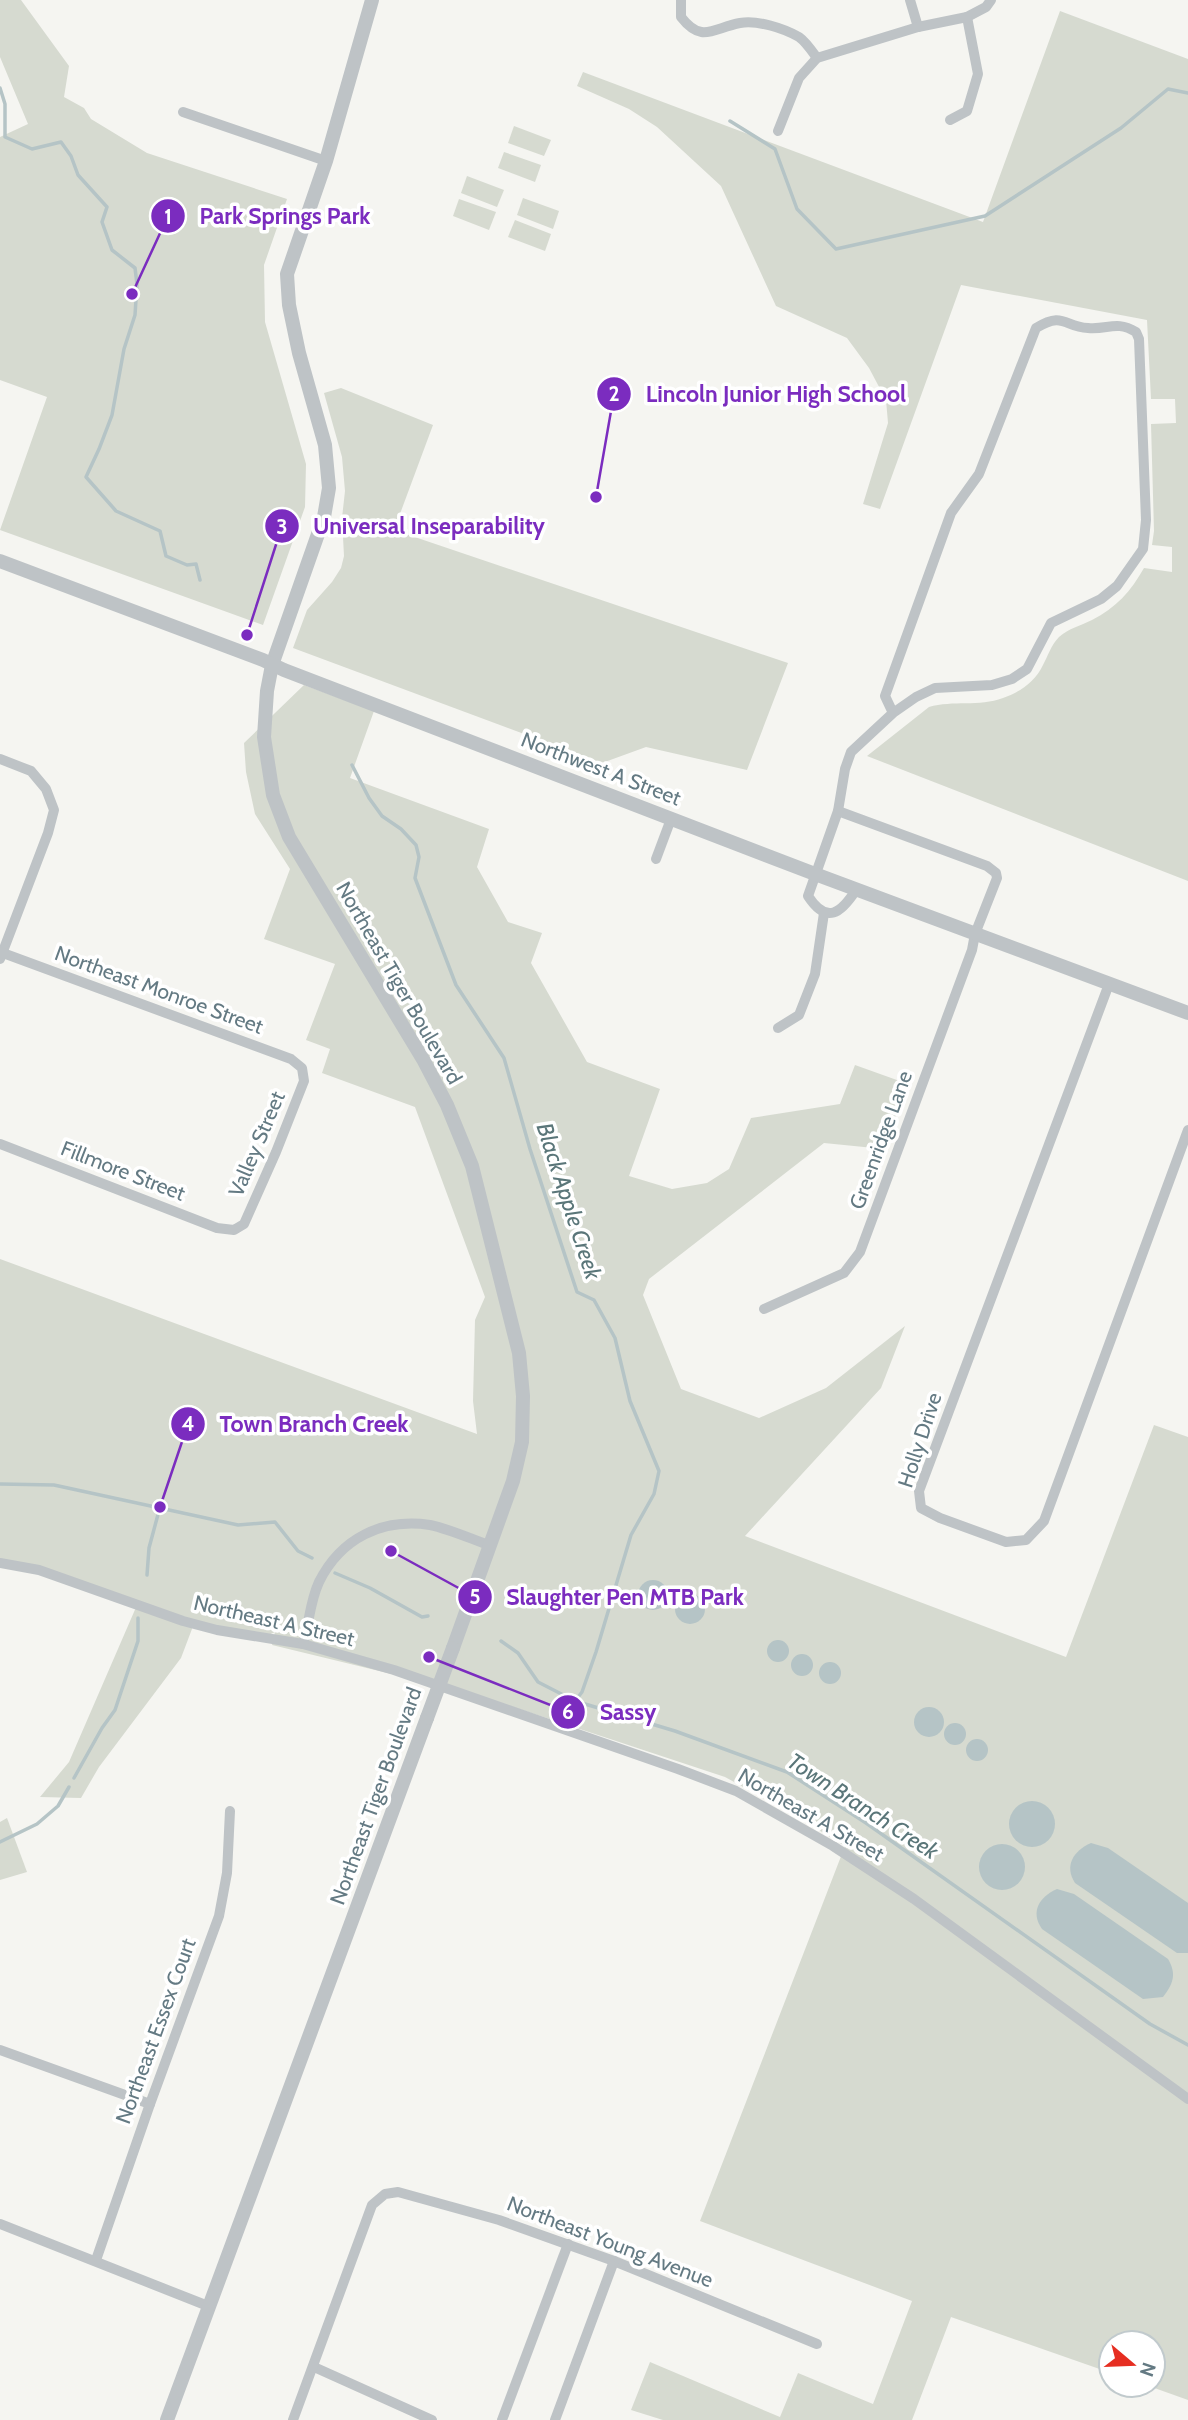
<svg xmlns="http://www.w3.org/2000/svg" width="1188" height="2420" font-family="Cabin,sans-serif">
	<rect width="100%" height="100%" fill="#f5f5f1"/>
	<g fill="#d6dad0">
		<path d="M0 0H21L69 66 64 97 84 108 91 119 147 153 287 199 264 265 265 322 306 464 305 507 263 625 0 530 47 397 0 380V137L28 124 0 57Z"/>
		<path d="M1060 11 1188 59V881L867 756 929 707C953 700 979 707 1003 698 1020 692 1035 682 1043 665 1048 656 1051 645 1059 637 1069 628 1080 626 1092 620 1116 608 1131 591 1144 568L1172 572V547L1152 545 1154 531 1151 424 1176 423 1175 399H1151L1147 320 961 285 880 509 863 504 888 423 886 400 869 368 847 338 776 306 721 186 657 127 629 109 577 86 583 72 983 222Z"/>
		<path d="M514 126 551 140 544 156 508 143Z"/>
		<path d="M504 152 541 165 535 182 498 168Z"/>
		<path d="M467 176 504 190 497 207 461 193Z"/>
		<path d="M523 198 559 211 553 229 517 215Z"/>
		<path d="M459 199 496 212 489 230 453 216Z"/>
		<path d="M515 220 551 234 545 251 508 237Z"/>
		<path d="M341 388 433 425 394 530 788 663 747 770 646 747 602 763 293 648 307 610 332 582 341 568 344 556 342 518 345 491 342 457 324 393Z"/>
		<path d="M304 685 374 711 350 778 489 829 477 867 508 922 542 933 531 963 587 1062 660 1089 629 1176 672 1189 707 1183 729 1169 751 1118 840 1104 855 1065 908 1084 884 1149 824 1143 649 1279 643 1295 681 1389 759 1418 826 1388 905 1326 881 1388 745 1536 1066 1657 1154 1425 1188 1437V2400L1146 2385H1153V2343H1111V2373L951 2317 912 2420H663L631 2410 650 2362 780 2417 798 2373 873 2404 912 2301 700 2221 845 1846 791 1813 725 1777 474 1694 272 1645 275 1632 266 1636 195 1621 181 1658 99 1767 81 1798 40 1797 69 1762 137 1605 39 1571 0 1565V1259L477 1434 473 1401 475 1320 485 1297 415 1107 322 1073 330 1049 306 1040 335 964 264 939 290 869 255 814 246 772 244 743Z"/>
		<path d="M7 1818 27 1872 0 1880V1822Z"/>
	</g>
	<g fill="#b5c4c6">
		<circle cx="653" cy="1595" r="15"/>
		<circle cx="690" cy="1609" r="15"/>
		<circle cx="778" cy="1651" r="11"/>
		<circle cx="802" cy="1665" r="11"/>
		<circle cx="830" cy="1673" r="11"/>
		<circle cx="929" cy="1722" r="15"/>
		<circle cx="955" cy="1734" r="11"/>
		<circle cx="977" cy="1750" r="11"/>
		<circle cx="1032" cy="1824" r="23"/>
		<path d="M1091 1843 1108 1848 1188 1903V1953H1177L1075 1883C1064 1866 1073 1851 1091 1843Z"/>
		<circle cx="1002" cy="1867" r="23"/>
		<path d="M1057 1889 1074 1894 1168 1959C1177 1974 1173 1984 1163 1997L1143 1999 1042 1929C1030 1912 1039 1897 1057 1889Z"/>
	</g>
	<g fill="none" stroke-linecap="round" stroke-linejoin="round">
		<g stroke="#b5c4c6" stroke-width="3.5">
			<path d="M0 88 5 104V137L32 149 61 142 71 156 78 175 107 207 102 222 112 250 135 268 137 284 135 315 124 349 112 415 99 449 86 477 116 511 160 531 166 556 187 565 196 564 200 580"/>
			<path d="M730 121 775 149 797 209 836 249 985 216 1121 128 1168 89 1188 93"/>
			<path d="M352 765 369 798 382 816 401 829 416 845 419 857 415 878 456 985 504 1058 530 1149 577 1292 594 1300 615 1338 630 1401 659 1471 654 1494 631 1535 596 1652 582 1692 575 1701"/>
			<path d="M0 1484 54 1485 238 1525 275 1522 298 1551 312 1558"/>
			<path d="M335 1573 370 1588 422 1617 428 1616"/>
			<path d="M147 1575 149 1548 160 1507"/>
			<path d="M501 1641 518 1653 538 1682 575 1701 675 1731 787 1772 866 1823 1150 2024 1188 2045"/>
			<path d="M74 1778 102 1728 115 1710 138 1641V1618"/>
			<path d="M0 1842 37 1824 58 1806 69 1787"/>
		</g>
		<g stroke="#bec3c6" stroke-width="10">
			<path d="M681 0V17C702 44 713 28 740 23 758 20 783 28 799 37 806 42 812 51 817 58"/>
			<path d="M910 0 918 27"/>
			<path d="M183 112 326 161"/>
			<path d="M950 120 967 111 978 74 967 17"/>
			<path d="M778 131 799 78 817 58 918 27 967 17 986 7 991 0"/>
			<path d="M0 759 31 771 46 789 54 810 48 833 0 959"/>
			<path d="M656 859 671 819"/>
			<path d="M856 890C841 913 827 925 808 896L838 811 845 769 851 752 893 713 916 697 935 688 992 685 1012 679 1027 669 1051 623 1101 599 1117 586 1143 549 1146 520 1139 339 1136 332C1116 320 1108 330 1088 328 1064 327 1064 311 1036 328L979 474 951 513 885 696 893 713"/>
			<path d="M0 952 291 1059 302 1068 304 1081 276 1152 244 1224 234 1230 217 1228 0 1144"/>
			<path d="M1109 984 919 1491 921 1508 940 1518 1006 1542 1026 1540 1044 1521 1188 1130"/>
			<path d="M778 1028 799 1015 815 974 824 913"/>
			<path d="M764 1309 844 1273 860 1252 972 950 975 934 997 878 996 873 987 866 838 811"/>
			<path d="M0 1563 39 1570 183 1621 217 1630 303 1644 394 1670 678 1769 736 1791 833 1846 914 1899 1188 2099"/>
			<path d="M303 1644C309 1624 310 1601 319 1582 341 1538 382 1518 430 1525 450 1529 471 1539 491 1546"/>
			<path d="M0 2050 150 2104"/>
			<path d="M0 2224 208 2306"/>
			<path d="M96 2260 150 2104 219 1916 227 1873 230 1811"/>
			<path d="M314 2367 432 2420"/>
			<path d="M293 2420 372 2205 385 2194 398 2192 499 2220 614 2261 817 2344"/>
			<path d="M502 2420 568 2244"/>
			<path d="M555 2420 614 2261"/>
		</g>
		<g stroke="#bec3c6" stroke-width="14">
			<path d="M372 0 326 161 287 274 289 305 299 353 325 445 329 488 324 517 272 665 267 691 264 737 273 795 289 837 424 1061 447 1105 472 1166 519 1353 523 1396 522 1442 513 1481 453 1648"/>
			<path d="M0 561 263 660 284 670 815 874 1188 1013"/>
			<path d="M167 2420 427 1718"/>
		</g>
		<path stroke="#bec3c6" stroke-width="14" d="M427 1718 453 1648"/>
	</g>
	<g text-anchor="middle" stroke-width="7" stroke-linejoin="round" paint-order="stroke">
		<g font-size="21" fill="#647a83" stroke="#fff">
			<text transform="translate(601 769) rotate(21)" y="7">Northwest A Street</text>
			<text transform="translate(399 983) rotate(60)" y="7">Northeast Tiger Boulevard</text>
			<text transform="translate(159 990) rotate(20)" y="7">Northeast Monroe Street</text>
			<text transform="translate(881 1140) rotate(-70)" y="7">Greenridge Lane</text>
			<text transform="translate(257 1144) rotate(-67)" y="7">Valley Street</text>
			<text transform="translate(123 1171) rotate(21)" y="7">Fillmore Street</text>
			<text transform="translate(920 1440) rotate(-72)" y="7">Holly Drive</text>
			<text transform="translate(274 1621) rotate(13)" y="7">Northeast A Street</text>
			<text transform="translate(376 1796) rotate(-70)" y="7">Northeast Tiger Boulevard</text>
			<text transform="translate(811 1815) rotate(30)" y="7">Northeast A Street</text>
			<text transform="translate(156 2031) rotate(-70)" y="7">Northeast Essex Court</text>
			<text transform="translate(610 2242) rotate(21)" y="7">Northeast Young Avenue</text>
		</g>
		<g font-size="23" font-style="italic" fill="#5a7679" stroke="#fff">
			<text transform="translate(569 1201) rotate(72)" y="8">Black Apple Creek</text>
			<text transform="translate(863 1806) rotate(33)" y="8">Town Branch Creek</text>
		</g>
	</g>
	<path fill="none" stroke="#7b2cbf" stroke-width="2.5" d="M132 294L168 216M596 497L614 394M247 635L282 526M160 1507L188 1424M391 1551L475 1597M429 1657L568 1712"/>
	<g fill="#7b2cbf" stroke="#fff" stroke-width="2.5">
		<circle cx="132" cy="294" r="7"/>
		<circle cx="596" cy="497" r="7"/>
		<circle cx="247" cy="635" r="7"/>
		<circle cx="160" cy="1507" r="7"/>
		<circle cx="391" cy="1551" r="7"/>
		<circle cx="429" cy="1657" r="7"/>
		<circle cx="168" cy="216" r="18"/>
		<circle cx="614" cy="394" r="18"/>
		<circle cx="282" cy="526" r="18"/>
		<circle cx="188" cy="1424" r="18"/>
		<circle cx="475" cy="1597" r="18"/>
		<circle cx="568" cy="1712" r="18"/>
	</g>
	<g font-size="21" text-anchor="middle" font-weight="bold" fill="#fff">
		<text x="168" y="224">1</text>
		<text x="614" y="401">2</text>
		<text x="282" y="534">3</text>
		<text x="188" y="1431">4</text>
		<text x="475" y="1604">5</text>
		<text x="568" y="1719">6</text>
	</g>
	<g font-size="23" text-anchor="middle" font-weight="bold" fill="#7b2cbf" stroke="#fff" stroke-width="7" stroke-linejoin="round" paint-order="stroke">
		<text x="285" y="224">Park Springs Park</text>
		<text x="776" y="402">Lincoln Junior High School</text>
		<text x="429" y="534">Universal Inseparability</text>
		<text x="314" y="1432">Town Branch Creek</text>
		<text x="625" y="1605">Slaughter Pen MTB Park</text>
		<text x="628" y="1720">Sassy</text>
	</g>
	<g transform="translate(1132 2364) rotate(109)"><circle r="33" fill="#ffffff" stroke="#c1cacd" stroke-width="2"/>
	<path d="M0-5L12 26L0 18L-12 26Z" fill="#e62e21"/>
	<text y="-10" font-size="19" font-weight="bold" text-anchor="middle" fill="#647a83">N</text>
	</g>
</svg>
